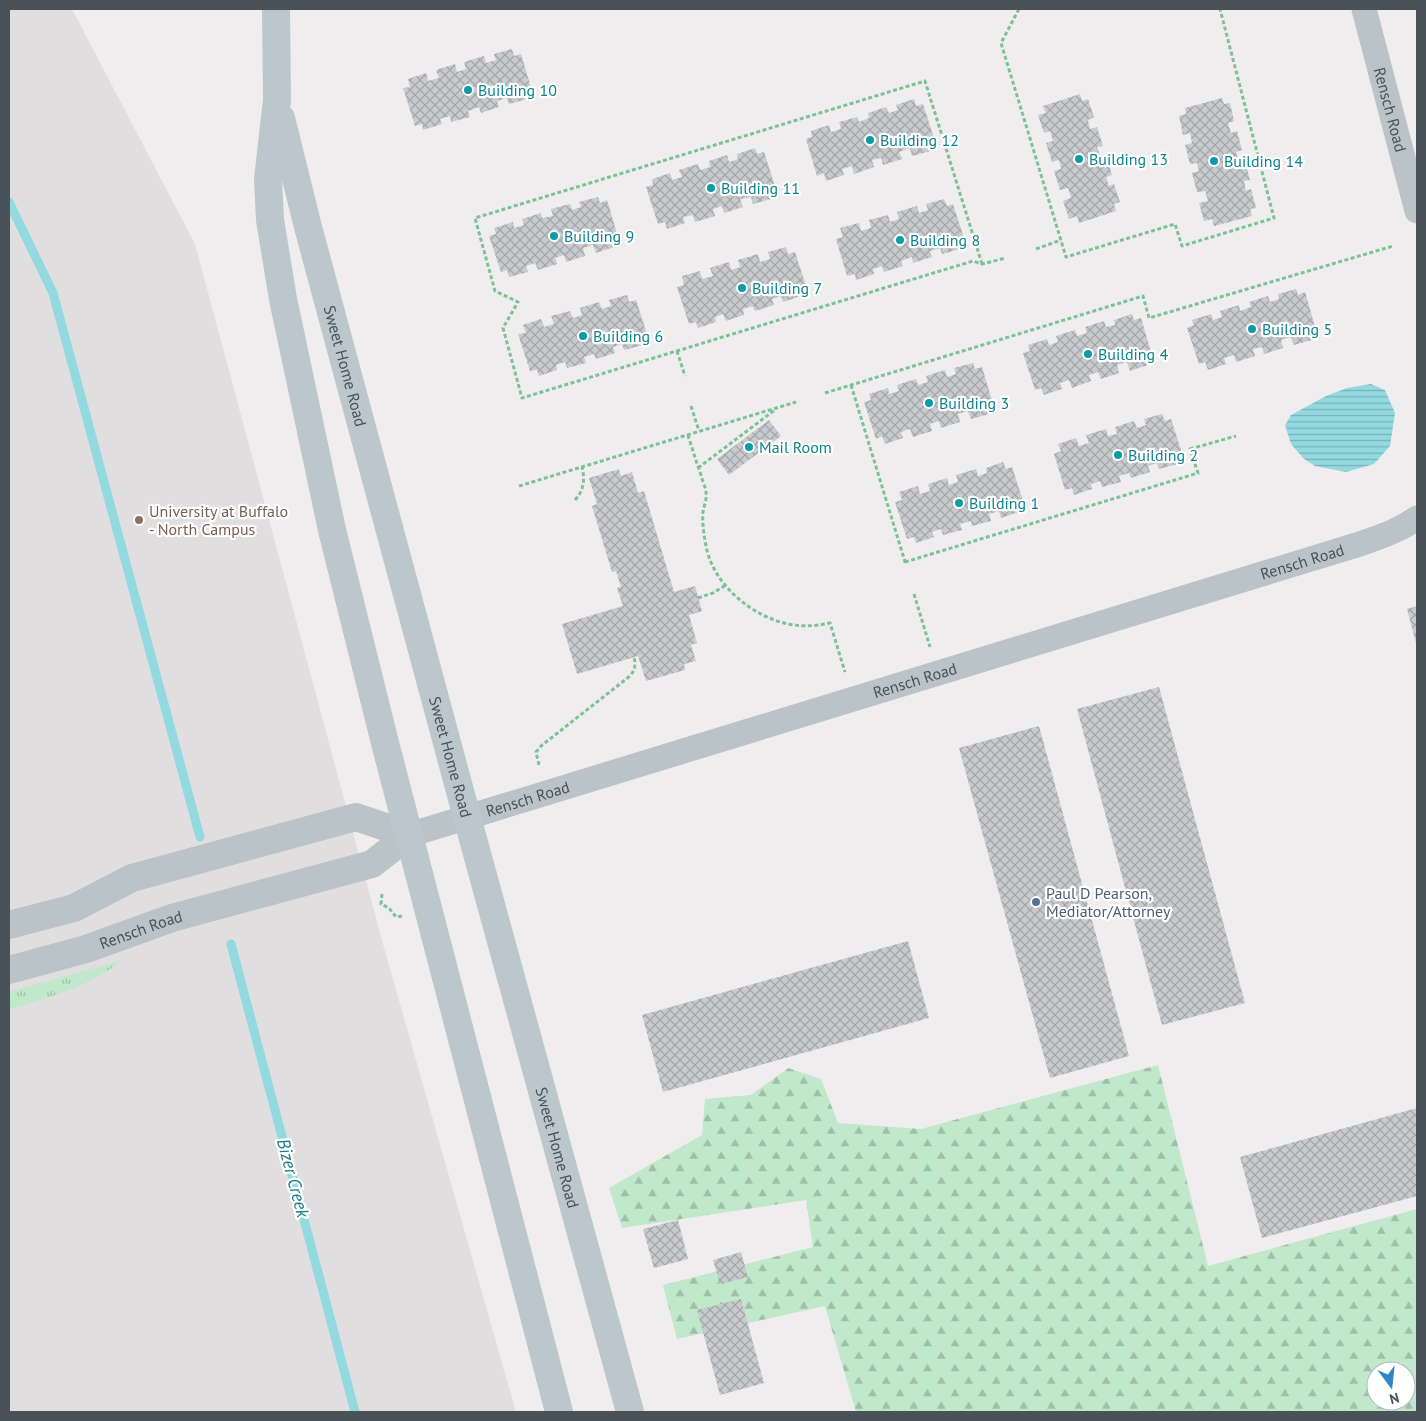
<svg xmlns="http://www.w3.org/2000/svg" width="1426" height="1421" font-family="'PT Sans',sans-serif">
	<defs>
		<pattern id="grass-tufts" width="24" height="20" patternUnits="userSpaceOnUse" patternTransform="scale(1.25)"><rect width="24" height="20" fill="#c0e8cb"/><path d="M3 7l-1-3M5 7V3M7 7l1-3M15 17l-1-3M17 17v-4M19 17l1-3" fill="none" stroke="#9ebfa8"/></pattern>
		<pattern id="forest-firs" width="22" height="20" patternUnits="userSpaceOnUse" patternTransform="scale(1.25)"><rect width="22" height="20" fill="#c0e8cb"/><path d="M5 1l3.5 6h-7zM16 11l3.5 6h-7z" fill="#9ebfa8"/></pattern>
		<pattern id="water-rules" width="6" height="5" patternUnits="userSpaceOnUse" patternTransform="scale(1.25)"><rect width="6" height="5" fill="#93d9e0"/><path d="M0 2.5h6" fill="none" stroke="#7ab3b8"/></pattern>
		<pattern id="building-cross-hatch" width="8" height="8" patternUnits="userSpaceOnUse" patternTransform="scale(1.25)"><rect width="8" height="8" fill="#c8cace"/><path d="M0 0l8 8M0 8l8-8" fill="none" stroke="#a4a7aa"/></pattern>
	</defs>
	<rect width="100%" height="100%" fill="#f0edee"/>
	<path fill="#e0dedf" d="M9 9H72L195 244 383 944 516 1412H9Z"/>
	<path fill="url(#grass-tufts)" d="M123 960C88 988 50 996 9 1010V992Z"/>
	<path fill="url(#forest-firs)" fill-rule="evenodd" d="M1158 1065 1208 1266 1417 1209V1412H856L825 1306 677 1339 663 1285 813 1247 806 1200 622 1228 609 1188 702 1135 705 1099 751 1095 788 1068 821 1079 838 1123 921 1129ZM1376 1371H1406V1401H1376Z"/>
	<path fill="url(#water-rules)" d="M1371 384 1385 390 1395 413 1390 446 1374 464 1346 472 1315 466 1304 459 1291 444 1285 425 1291 415 1326 396 1347 388Z"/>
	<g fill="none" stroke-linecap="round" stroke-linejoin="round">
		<g stroke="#93d9e0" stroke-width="9">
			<path d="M9 202 53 293 200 837"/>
			<path d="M231 944 355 1412"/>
		</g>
	</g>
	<g fill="url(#building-cross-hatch)">
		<path d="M512 49 514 56 521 54 532 91 525 93 527 99 509 104 507 98 497 101 499 107 481 113 479 107 468 111 470 117 451 122 450 116 440 119 442 124 423 130 422 124 415 126 403 88 410 87 408 79 426 73 428 81 439 78 436 70 455 64 457 72 466 69 464 62 484 56 486 63 496 60 494 54Z"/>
		<path d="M1080 94 1082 101 1088 99 1094 117 1088 120 1090 129 1097 127 1103 146 1097 147 1101 158 1106 156 1112 175 1106 177 1109 186 1114 184 1120 202 1114 204 1116 211 1079 223 1077 216 1069 219 1063 201 1071 198 1068 188 1060 190 1054 171 1061 169 1059 160 1052 162 1046 143 1053 141 1050 131 1044 133 1038 115 1046 113 1043 106Z"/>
		<path d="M1222 98 1224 104 1230 103 1234 121 1228 123 1231 133 1237 131 1242 150 1236 152 1239 162 1245 161 1250 180 1244 181 1246 191 1251 189 1256 208 1250 209 1252 216 1214 226 1212 219 1204 221 1199 203 1208 201 1205 191 1197 192 1192 173 1199 171 1197 163 1190 164 1185 145 1192 143 1190 133 1183 135 1179 116 1186 114 1185 108Z"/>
		<path d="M914 99 916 106 923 104 935 141 928 143 931 151 912 156 910 148 899 152 902 159 883 165 881 158 872 160 874 167 854 174 852 166 842 169 844 175 826 181 824 173 817 176 806 139 812 137 811 131 829 125 831 132 841 129 839 122 857 117 859 122 869 118 868 113 886 107 889 113 898 110 896 105Z"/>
		<path d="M755 148 757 154 764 152 776 189 769 191 771 199 753 204 751 197 740 199 743 207 724 213 722 206 713 209 715 216 695 222 693 215 683 217 685 223 667 229 665 222 658 224 646 187 653 185 652 179 670 173 672 180 682 177 679 170 698 164 700 170 710 167 709 161 727 155 729 162 738 159 737 154Z"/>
		<path d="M598 197 600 203 607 200 618 237 611 240 614 247 596 253 593 245 583 248 585 256 566 262 564 255 555 258 557 264 538 270 535 263 526 266 528 272 509 277 507 270 501 272 489 236 496 234 494 228 513 222 514 228 524 225 522 219 541 213 542 218 553 216 551 209 570 204 572 210 581 207 579 202Z"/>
		<path d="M944 199 947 206 953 204 965 241 958 243 960 249 942 254 940 248 930 251 932 257 913 263 912 257 901 261 903 266 884 272 882 266 873 269 874 274 856 280 855 274 847 276 836 239 843 237 840 228 859 223 861 231 871 228 869 220 888 215 890 222 899 219 897 212 917 206 919 213 928 210 926 204Z"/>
		<path d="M786 247 788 254 795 252 807 289 799 291 801 296 783 302 781 296 772 299 774 305 755 311 753 306 743 309 744 315 726 321 723 314 715 317 716 322 698 328 696 322 689 324 677 287 684 285 682 276 700 271 702 279 713 276 710 268 729 262 731 270 740 267 738 260 758 254 760 262 770 259 768 252Z"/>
		<path d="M1296 289 1298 295 1305 292 1316 330 1310 332 1312 340 1294 345 1291 337 1281 340 1283 348 1264 354 1262 347 1253 349 1255 356 1236 362 1234 355 1224 358 1226 364 1208 370 1205 362 1199 364 1187 328 1194 325 1192 320 1211 314 1213 320 1222 317 1220 311 1239 305 1240 311 1251 307 1249 302 1268 296 1270 302 1279 299 1278 294Z"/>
		<path d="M627 295 629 302 636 300 648 337 641 339 643 345 624 350 622 344 613 347 615 353 596 359 594 354 584 357 586 363 567 368 565 362 556 365 557 370 539 376 537 370 530 371 518 334 526 333 523 325 541 319 544 327 554 324 551 316 570 311 573 318 582 315 580 308 599 302 602 309 611 306 609 300Z"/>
		<path d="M1132 314 1134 320 1141 318 1152 355 1145 357 1148 365 1130 371 1127 362 1117 365 1119 373 1101 379 1098 372 1089 375 1091 381 1072 388 1069 380 1060 383 1062 389 1044 395 1041 388 1035 390 1023 353 1030 351 1028 345 1047 339 1049 345 1058 342 1056 336 1075 330 1077 336 1087 333 1085 327 1104 321 1106 327 1115 325 1114 320Z"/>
		<path d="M973 363 975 369 982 367 993 404 986 406 989 414 971 419 968 411 958 414 960 422 941 428 939 421 930 424 932 431 913 437 910 429 901 432 903 438 885 444 882 436 876 439 864 402 871 400 869 394 888 388 889 394 899 391 897 385 916 379 918 385 928 382 926 376 945 370 947 377 956 374 954 368Z"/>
		<path d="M1162 414 1165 421 1171 419 1183 456 1176 458 1178 464 1159 469 1157 463 1148 466 1150 472 1131 478 1129 473 1119 476 1121 482 1102 487 1100 481 1091 484 1092 489 1074 495 1072 488 1065 490 1054 454 1061 451 1058 444 1076 438 1079 446 1089 443 1086 435 1106 429 1108 436 1117 434 1115 427 1134 421 1137 428 1146 425 1144 419Z"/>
		<path d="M769 420 781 436 729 475 717 459Z"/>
		<path d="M1003 462 1006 469 1012 467 1024 504 1017 506 1019 512 1001 518 999 511 989 514 991 521 972 526 971 521 960 524 962 530 943 535 941 529 932 532 934 537 916 543 914 537 907 539 895 502 902 500 899 492 918 486 920 494 930 491 928 484 947 478 949 485 958 482 956 475 976 469 978 476 987 473 986 468Z"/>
		<path d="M619 469 621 476 632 472 638 493 644 491 674 592 695 586 702 611 689 615 697 643 691 645 696 661 684 664 685 670 646 681 638 656 577 674 562 624 623 606 617 588 621 587 616 571 612 572 592 506 597 504 589 478Z"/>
		<path d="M1417 606V647L1407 609Z"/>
		<path d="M1159 687 1245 1003 1162 1025 1077 709Z"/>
		<path d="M1039 726 1129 1056 1050 1078 959 748Z"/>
		<path d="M908 941 929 1018 663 1092 642 1015Z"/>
		<path d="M1417 1108V1196L1262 1238 1240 1157Z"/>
		<path d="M678 1220 688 1259 654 1268 643 1229Z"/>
		<path d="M741 1252 748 1277 720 1284 713 1260Z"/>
		<path d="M741 1299 764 1383 720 1395 697 1310Z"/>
	</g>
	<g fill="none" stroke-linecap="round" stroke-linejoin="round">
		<g stroke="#7dc297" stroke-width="3" stroke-dasharray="4 2.5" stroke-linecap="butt">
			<path d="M1019 9 1001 43 1066 257 1175 224 1182 246 1274 218 1220 9"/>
			<path d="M1036 249 1061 240"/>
			<path d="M982 264 925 81 475 218 495 291 518 302 503 328 522 398 973 261 982 264 1006 258"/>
			<path d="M677 351 685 376"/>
			<path d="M851 385 906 565"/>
			<path d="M825 393 1143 296 1149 318 1393 246"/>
			<path d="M691 406 699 431"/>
			<path d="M688 435C692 448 696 461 701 475 702 481 706 487 706 493 707 499 704 506 703 512 702 523 704 535 706 546 713 584 751 616 788 624 803 627 816 626 830 623L845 672"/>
			<path d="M698 468 776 409"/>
			<path d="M519 486 796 402"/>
			<path d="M575 500C584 490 585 480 582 467"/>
			<path d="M905 562 1198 473 1190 449 1236 436"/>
			<path d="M914 594 930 647"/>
			<path d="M698 598 713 593 726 585"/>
			<path d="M539 765 536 752 541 746 630 676C635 670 636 665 634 657"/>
			<path d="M382 894 381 904 389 908 396 917 402 916"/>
		</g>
		<g stroke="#bac3c8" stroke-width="25">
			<path id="s1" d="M1364 9 1417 211"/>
			<path id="s2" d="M409 835 1363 543C1382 536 1400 530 1417 518"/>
		</g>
		<g stroke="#bac3c8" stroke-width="28">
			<path d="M9 925 74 908 132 878 356 817 409 835"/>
			<path id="s3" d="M9 970 86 949 172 918 372 864 409 835"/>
		</g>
		<g stroke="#bbc6cd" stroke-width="28">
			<path d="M276 9 277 100 268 179 270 220 283 299 332 530 385 743 559 1412"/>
			<path id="s4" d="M281 118 308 227 467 817 630 1412"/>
		</g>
	</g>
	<g fill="#0f9aa8" stroke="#fff" stroke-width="2">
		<circle cx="468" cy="90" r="5"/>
		<circle cx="870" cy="140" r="5"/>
		<circle cx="1079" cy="159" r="5"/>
		<circle cx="1214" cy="161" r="5"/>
		<circle cx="711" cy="188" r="5"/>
		<circle cx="554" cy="236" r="5"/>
		<circle cx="900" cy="240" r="5"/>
		<circle cx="742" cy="288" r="5"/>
		<circle cx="1252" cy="329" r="5"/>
		<circle cx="583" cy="336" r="5"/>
		<circle cx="1088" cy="354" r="5"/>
		<circle cx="929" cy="403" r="5"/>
		<circle cx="749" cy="447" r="5"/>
		<circle cx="1118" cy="455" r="5"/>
		<circle cx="959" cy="503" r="5"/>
	</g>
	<circle fill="#8d6e63" stroke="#fff" stroke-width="2" cx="139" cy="520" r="5"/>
	<circle fill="#5c6f8a" stroke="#fff" stroke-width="2" cx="1036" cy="902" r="5"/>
	<g text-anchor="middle" stroke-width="4.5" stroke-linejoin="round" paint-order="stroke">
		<g font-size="16" fill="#0d838f" stroke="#fff" text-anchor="start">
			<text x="478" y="96">Building 10</text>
			<text x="880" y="146">Building 12</text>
			<text x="1089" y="165">Building 13</text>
			<text x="1224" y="167">Building 14</text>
			<text x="721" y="194">Building 11</text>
			<text x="564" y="242">Building 9</text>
			<text x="910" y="246">Building 8</text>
			<text x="752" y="294">Building 7</text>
			<text x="1262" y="335">Building 5</text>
			<text x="593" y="342">Building 6</text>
			<text x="1098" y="360">Building 4</text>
			<text x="939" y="409">Building 3</text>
			<text x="759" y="453">Mail Room</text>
			<text x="1128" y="461">Building 2</text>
			<text x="969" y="509">Building 1</text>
		</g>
		<g font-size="16" fill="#485258" stroke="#fff">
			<text dy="6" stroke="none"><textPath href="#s1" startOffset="104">Rensch Road</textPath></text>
			<text dy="6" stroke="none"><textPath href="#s4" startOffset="256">Sweet Home Road</textPath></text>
			<text dy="6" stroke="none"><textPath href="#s2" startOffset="934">Rensch Road</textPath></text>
			<text dy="6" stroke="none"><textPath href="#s2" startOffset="529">Rensch Road</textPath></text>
			<text dy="6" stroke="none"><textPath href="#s4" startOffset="661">Sweet Home Road</textPath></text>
			<text dy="6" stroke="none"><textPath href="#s2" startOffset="124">Rensch Road</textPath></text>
			<text dy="6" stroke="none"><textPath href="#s3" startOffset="138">Rensch Road</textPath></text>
			<text dy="6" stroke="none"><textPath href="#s4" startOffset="1066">Sweet Home Road</textPath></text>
		</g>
		<g font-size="16" fill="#785e54" stroke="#fff" text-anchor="start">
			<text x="149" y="517">University at Buffalo<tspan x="149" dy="18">- North Campus</tspan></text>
		</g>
		<g font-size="16" fill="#4e5e75" stroke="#fff" text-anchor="start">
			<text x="1046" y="899">Paul D Pearson,<tspan x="1046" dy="18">Mediator/Attorney</tspan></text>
		</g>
		<g font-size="18" font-style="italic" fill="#1d7f88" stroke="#fff">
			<text transform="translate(293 1178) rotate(75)" y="6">Bizer Creek</text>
		</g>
	</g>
	<rect width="1426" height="1421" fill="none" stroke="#485258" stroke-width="20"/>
	<g transform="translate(1391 1386) rotate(165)"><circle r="24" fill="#ffffff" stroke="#b6babc"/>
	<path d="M0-4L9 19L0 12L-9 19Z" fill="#2f85c7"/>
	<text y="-8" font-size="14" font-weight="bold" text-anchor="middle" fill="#485258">N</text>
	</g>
</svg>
